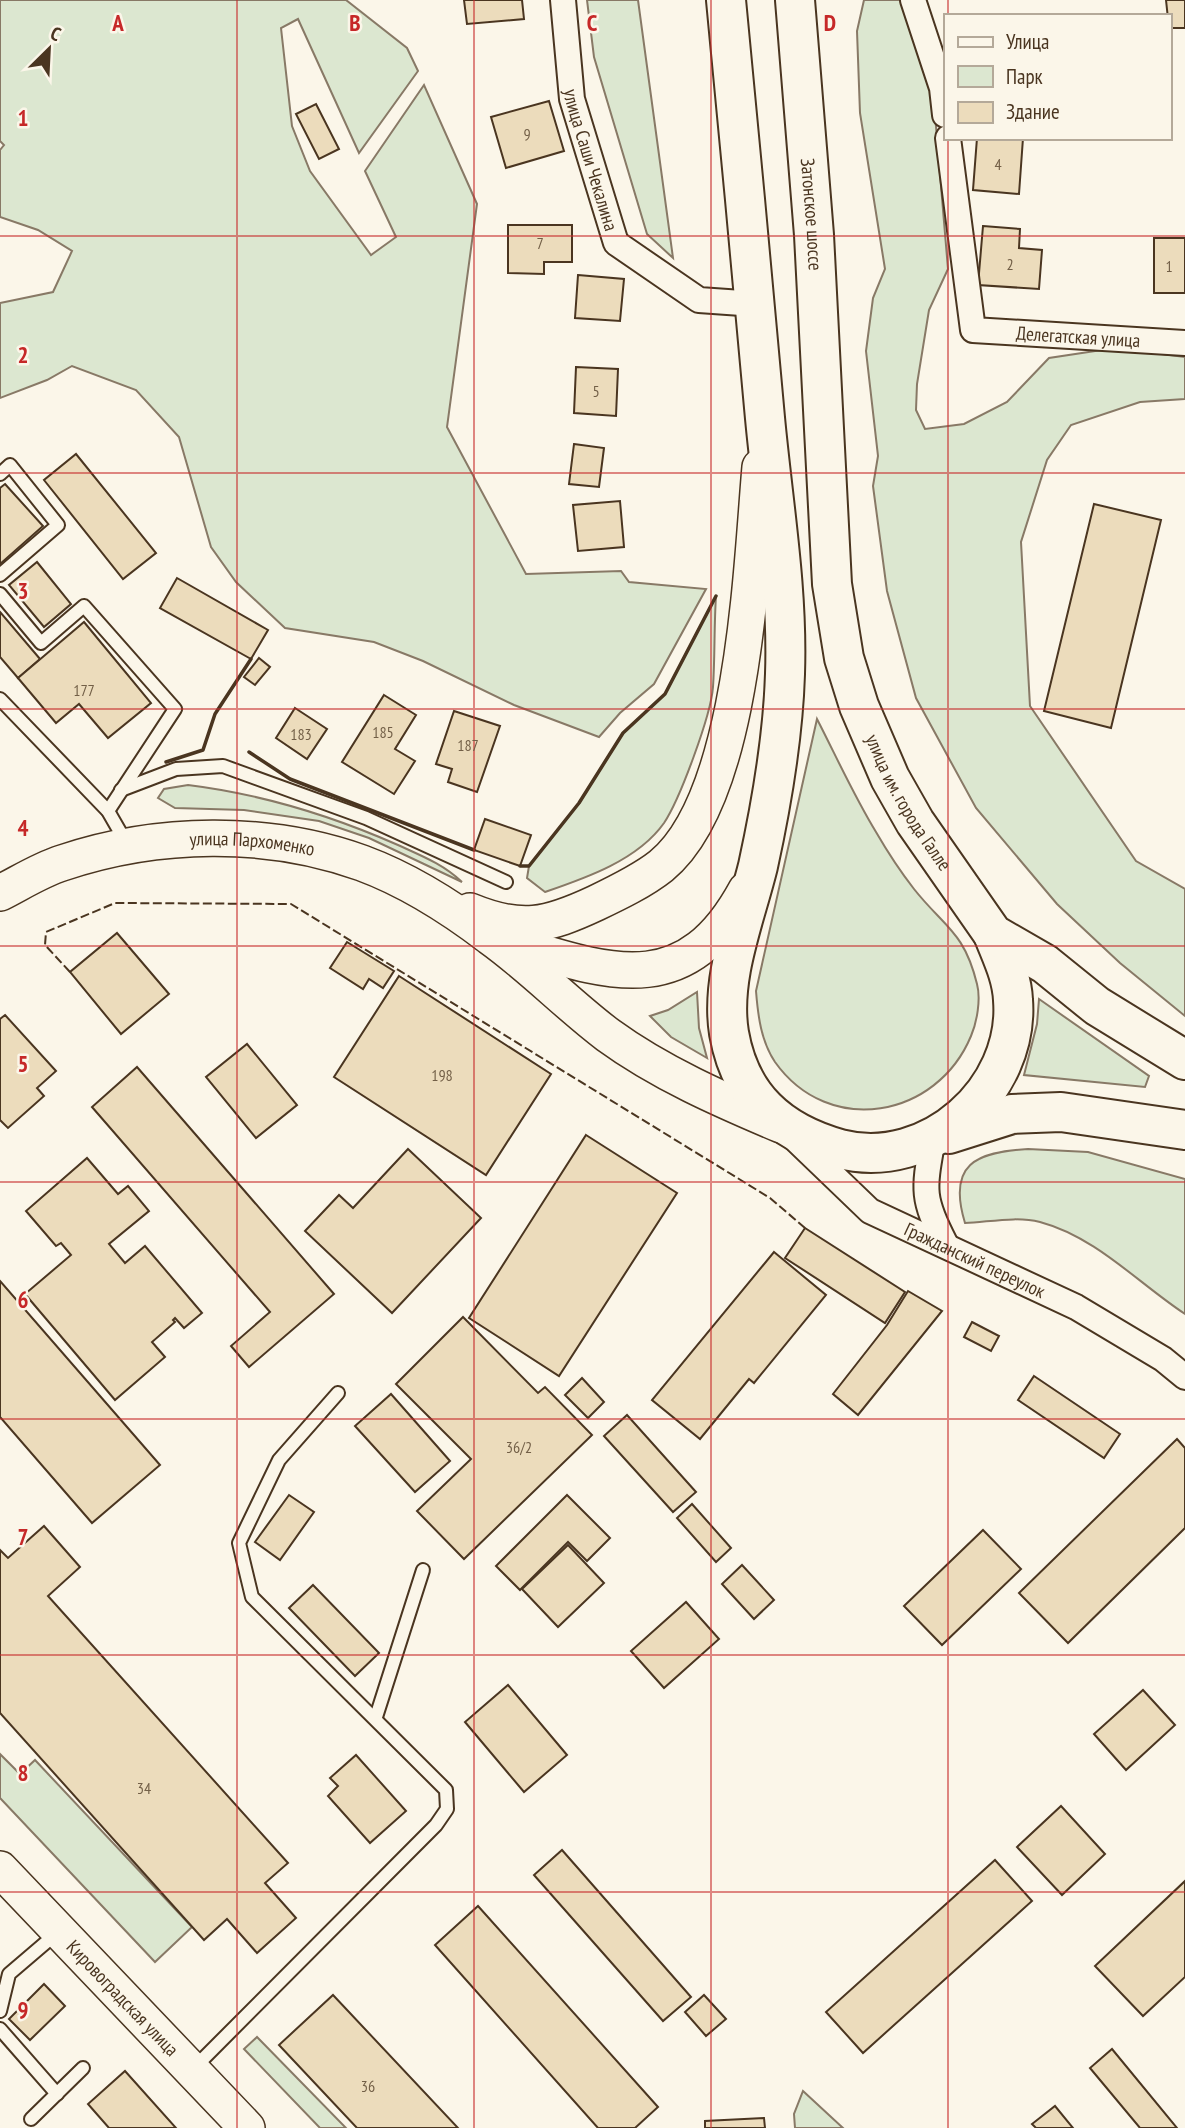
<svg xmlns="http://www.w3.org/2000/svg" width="1185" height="2128" font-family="'PT Sans Narrow',sans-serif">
	<rect width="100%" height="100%" fill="#fbf6e9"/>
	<g fill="#dce7d0" stroke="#887966" stroke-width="2">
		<path d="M0 0H346L407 48 418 71 359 153 298 19 281 28 292 126 310 171 371 255 396 237 365 171 424 85 477 204 447 427 526 574 621 571 629 582 706 589 654 684 620 713 599 737 514 705 423 661 374 642 285 628 236 582 211 547 179 437 136 390 72 366 47 380 0 398V303L53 292 72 251 38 230 0 217V150L4 145 0 141Z"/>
		<path d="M587 0H638L673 258 647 234 594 57Z"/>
		<path d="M864 0H903L933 91 948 269 929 310 917 384 916 410 925 429 964 424 1007 402 1049 358 1115 348 1185 357V399L1140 402 1071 425 1047 460 1021 542 1030 706 1136 861 1185 889V1016L1120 963 1057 904 976 808 916 698 887 591 873 486 878 456 866 351 873 298 885 269 860 113 857 31Z"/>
		<path d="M716 596C714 626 715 657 713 687 711 715 680 799 664 823 638 860 586 878 545 892L527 878 529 866 579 803 623 733 665 694Z"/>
		<path d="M817 719C836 756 854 796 876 832 887 851 900 871 914 889 944 927 964 931 977 984 981 999 977 1022 971 1036 937 1118 829 1138 775 1062 761 1041 758 1016 756 991Z"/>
		<path d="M188 785C261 794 330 815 398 845 422 856 443 864 462 882L369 838 319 821 244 810 175 808 158 798 164 789Z"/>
		<path d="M697 992 699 1028 707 1058 671 1037 650 1016 668 1010Z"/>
		<path d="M1039 999 1149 1076 1145 1087 1024 1075 1037 1024Z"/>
		<path d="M1028 1149 1088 1152 1185 1179V1314C1138 1283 1096 1237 1040 1222 1016 1216 989 1222 965 1223 947 1164 976 1152 1028 1149Z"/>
		<path d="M0 1754 20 1774 35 1760 192 1927 155 1962 0 1798Z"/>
		<path d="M257 2037 346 2128H320L244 2049Z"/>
		<path d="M803 2091 843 2128H795L794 2114Z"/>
	</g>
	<g fill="#ecdcbc" stroke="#4a3520" stroke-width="2">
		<path d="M464 0H522L524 19 467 24Z"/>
		<path d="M1166 0H1185V28H1169Z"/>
		<path d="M549 101 564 151 506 168 491 117Z"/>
		<path d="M316 104 339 149 319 159 296 114Z"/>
		<path d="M977 138H1023L1019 194 973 190Z"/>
		<path d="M508 225H572V262H544V274L508 273Z"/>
		<path d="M983 226 1020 229 1019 248 1042 250 1039 289 978 285Z"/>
		<rect x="1154" y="238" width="31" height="55"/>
		<path d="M578 275 624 279 620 321 575 318Z"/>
		<path d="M576 367 618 369 616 416 574 413Z"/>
		<path d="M574 444 604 448 599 487 569 484Z"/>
		<path d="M76 454 156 553 123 579 44 480Z"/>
		<path d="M5 484 43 526 0 564V488Z"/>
		<path d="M620 501 624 547 578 551 573 505Z"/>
		<path d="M1094 504 1161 520 1111 728 1044 711Z"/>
		<path d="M37 562 71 604 44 627 9 585Z"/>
		<path d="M177 578 268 630 251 659 160 608Z"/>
		<path d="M0 612 40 659 18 678 0 657Z"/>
		<path d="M84 622 151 703 108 738 79 704 56 723 18 678Z"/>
		<path d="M259 658 270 667 255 685 244 677Z"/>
		<path d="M384 695 416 715 395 749 415 761 394 794 342 762Z"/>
		<path d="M295 708 327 729 307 759 276 738Z"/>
		<path d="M454 711 500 726 477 792 448 782 452 769 436 764Z"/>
		<path d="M485 819 531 835 520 866 474 850Z"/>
		<path d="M117 933 169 994 121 1034 70 972Z"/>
		<path d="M347 942 394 971 383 988 369 979 363 989 330 968Z"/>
		<path d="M399 976 551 1074 486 1175 334 1077Z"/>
		<path d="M5 1015 56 1071 37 1088 44 1096 8 1128 0 1120V1019Z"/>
		<path d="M247 1044 297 1105 256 1138 206 1077Z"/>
		<path d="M137 1067 334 1294 249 1367 231 1346 270 1312 92 1107Z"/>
		<path d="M586 1135 677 1193 559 1376 469 1318Z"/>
		<path d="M408 1149 481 1218 392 1313 305 1231 339 1195 353 1208Z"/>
		<path d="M87 1158 118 1194 128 1186 149 1211 109 1244 125 1263 145 1246 202 1313 184 1328 175 1318 173 1320 175 1322 152 1342 165 1357 115 1400 25 1294 71 1255 61 1243 56 1246 26 1211Z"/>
		<path d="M805 1228 905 1292 885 1323 785 1258Z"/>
		<path d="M774 1252 826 1295 754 1383 749 1379 700 1439 652 1400Z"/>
		<path d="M0 1281 160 1465 92 1523 0 1417Z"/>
		<path d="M908 1291 942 1311 858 1415 833 1394 887 1325Z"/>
		<path d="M463 1317 538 1393 545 1387 592 1435 464 1559 417 1511 471 1459 396 1384Z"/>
		<path d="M972 1322 999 1336 991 1351 964 1337Z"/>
		<path d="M1034 1376 1120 1434 1104 1458 1018 1400Z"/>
		<path d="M582 1378 604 1402 588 1418 565 1395Z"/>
		<path d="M391 1394 450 1461 415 1492 355 1426Z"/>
		<path d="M627 1415 696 1492 673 1512 604 1436Z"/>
		<path d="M1177 1439 1185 1448V1528L1068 1643 1019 1593Z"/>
		<path d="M289 1495 314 1512 280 1560 255 1542Z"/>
		<path d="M567 1495 610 1538 587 1561 568 1542 520 1590 496 1566Z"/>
		<path d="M692 1504 731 1548 716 1562 677 1518Z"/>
		<path d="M44 1526 80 1567 48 1596 288 1863 265 1883 296 1918 257 1953 227 1919 204 1940 0 1713V1550L8 1558Z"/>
		<path d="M983 1530 1021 1569 942 1645 904 1606Z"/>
		<path d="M568 1545 604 1583 558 1627 522 1589Z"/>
		<path d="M742 1565 774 1600 754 1619 722 1584Z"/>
		<path d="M313 1585 379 1653 355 1676 289 1608Z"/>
		<path d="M686 1602 719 1639 664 1688 631 1651Z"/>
		<path d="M508 1685 567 1755 524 1792 465 1722Z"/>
		<path d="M1143 1690 1175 1725 1126 1770 1094 1734Z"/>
		<path d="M356 1755 406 1811 370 1843 328 1796 338 1786 330 1778Z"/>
		<path d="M1061 1806 1105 1854 1062 1895 1017 1847Z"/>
		<path d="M562 1850 691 1997 663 2021 534 1875Z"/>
		<path d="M995 1860 1032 1901 863 2053 826 2012Z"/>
		<path d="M1185 1881V1977L1143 2016 1095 1966Z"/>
		<path d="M478 1906 658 2107 635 2128H598L435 1945Z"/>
		<path d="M44 1984 65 2006 30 2040 9 2019Z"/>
		<path d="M333 1995 458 2128H357L279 2045Z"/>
		<path d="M704 1995 726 2019 706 2036 685 2012Z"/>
		<path d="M1112 2049 1177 2128H1140L1090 2068Z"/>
		<path d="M125 2071 176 2128H109L88 2104Z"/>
		<path d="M1055 2106 1073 2128H1036L1032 2124Z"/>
		<path d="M764 2118 765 2128H705V2121Z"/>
	</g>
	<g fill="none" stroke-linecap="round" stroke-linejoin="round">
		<g stroke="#4a3520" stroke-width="16">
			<g id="lane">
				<path d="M0 474 10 465 58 525 0 575"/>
				<path d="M0 594 41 643 84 606 175 709 108 811"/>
				<path d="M0 699 108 811 127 844"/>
				<path d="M121 790 176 769 223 766 366 818 506 882"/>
				<path d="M376 1717 423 1570"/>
				<path d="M0 2011 9 1974 57 1933"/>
				<path d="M0 2029 57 2094"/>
				<path d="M194 2068 436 1825 447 1809 446 1790 252 1597 239 1543 279 1460 338 1393"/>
				<path d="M31 2119 83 2068"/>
			</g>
		</g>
		<g stroke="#4a3520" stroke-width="28">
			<g id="street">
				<path id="s1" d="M563 0 572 99 616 243 699 300 756 304"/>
				<path d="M913 0 942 88 945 115"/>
				<path id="s2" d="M948 138 973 330 1185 343"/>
				<path id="s3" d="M792 1136 870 1211 1076 1307 1163 1359 1185 1377"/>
				<path d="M933 1138C924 1189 921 1197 945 1243"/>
			</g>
		</g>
		<g stroke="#4a3520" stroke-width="38">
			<g id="secondary">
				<path id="s4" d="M0 893C20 883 40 870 62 863 157 831 268 829 362 863 408 880 452 908 490 937 532 967 567 1004 608 1035 660 1073 722 1100 781 1125"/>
				<path d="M470 911C521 932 547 926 596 903 617 893 642 881 661 866 744 798 751 570 760 467"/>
				<path d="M504 941C607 972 684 1004 746 890"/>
				<path id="s5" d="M0 1869 247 2128"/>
			</g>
		</g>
		<g stroke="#4a3520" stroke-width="42">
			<g id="primary">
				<path d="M726 0C740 139 752 279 765 418 773 504 788 588 785 674 783 739 772 802 758 866 745 919 720 978 729 1033 740 1097 779 1132 840 1149 929 1172 1020 1090 1013 1000 1012 976 1001 955 993 934"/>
				<path id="s6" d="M795 0 814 235 832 584 844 658 859 706 890 778 915 822 993 934 1045 964 1097 1006 1185 1060"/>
				<path d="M949 1134 1012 1114 1061 1112 1185 1130"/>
			</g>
		</g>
		<use href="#lane" stroke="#fbf6e9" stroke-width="12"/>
		<use href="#street" stroke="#fbf6e9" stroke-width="24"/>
		<use href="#secondary" stroke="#fbf6e9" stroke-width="35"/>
		<use href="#primary" stroke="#fbf6e9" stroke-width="38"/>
		<path stroke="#4a3520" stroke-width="2" stroke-dasharray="9 3.5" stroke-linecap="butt" d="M70 972 45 945 46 932 115 903 291 904 770 1198 805 1228"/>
		<g stroke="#4a3520" stroke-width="3.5">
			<path d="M249 752 290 779 474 850"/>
			<path d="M166 762 203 750 215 714 251 659"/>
			<path d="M520 866H529L579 803 623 733 665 694 716 596"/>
		</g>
	</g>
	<path fill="none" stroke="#c62828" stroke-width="2" stroke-opacity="0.55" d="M237 0V2128M474 0V2128M711 0V2128M948 0V16M948 138V2128M0 236H1185M0 473H1185M0 709H1185M0 946H1185M0 1182H1185M0 1419H1185M0 1655H1185M0 1892H1185"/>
	<g text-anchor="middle" stroke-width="5" stroke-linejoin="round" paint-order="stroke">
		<g font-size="16" fill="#725f47">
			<text x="527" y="140">9</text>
			<text x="998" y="170">4</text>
			<text x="540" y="249">7</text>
			<text x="1010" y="270">2</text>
			<text x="1169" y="272">1</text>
			<text x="596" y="397">5</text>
			<text x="84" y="696">177</text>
			<text x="383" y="738">185</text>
			<text x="301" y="740">183</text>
			<text x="468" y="751">187</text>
			<text x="442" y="1081">198</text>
			<text x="519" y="1453">36/2</text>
			<text x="144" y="1794">34</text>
			<text x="368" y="2092">36</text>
		</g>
		<g font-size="19" fill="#4a3520" stroke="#fbf6e9">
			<text dy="7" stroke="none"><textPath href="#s1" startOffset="163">улица Саши Чекалина</textPath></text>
			<text dy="7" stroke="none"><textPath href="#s6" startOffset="215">Затонское шоссе</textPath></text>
			<text dy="7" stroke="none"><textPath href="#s2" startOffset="299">Делегатская улица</textPath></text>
			<text dy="7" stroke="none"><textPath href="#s6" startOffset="819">улица им. города Галле</textPath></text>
			<text dy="7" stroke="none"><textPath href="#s4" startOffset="262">улица Пархоменко</textPath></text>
			<text dy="7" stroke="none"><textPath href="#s3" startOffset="224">Гражданский переулок</textPath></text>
			<text dy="7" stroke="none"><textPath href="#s5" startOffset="178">Кировоградская улица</textPath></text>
		</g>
	</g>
	<g font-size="23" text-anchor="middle" font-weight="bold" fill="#c62828" stroke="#fbf6e9" stroke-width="5" stroke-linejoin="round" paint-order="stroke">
		<text x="118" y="31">A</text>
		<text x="355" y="31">B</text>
		<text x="592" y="31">C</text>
		<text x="830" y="31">D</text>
		<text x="23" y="126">1</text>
		<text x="23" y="363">2</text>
		<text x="23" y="599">3</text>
		<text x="23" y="836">4</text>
		<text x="23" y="1072">5</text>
		<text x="23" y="1308">6</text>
		<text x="23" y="1545">7</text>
		<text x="23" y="1781">8</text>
		<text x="23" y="2018">9</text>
	</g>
	<rect x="944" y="14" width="228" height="126" fill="#fbf6e9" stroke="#b4a999" stroke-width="2"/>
	<rect x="958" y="37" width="35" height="10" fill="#fbf6e9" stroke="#b4a999" stroke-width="2"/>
	<text x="1006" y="49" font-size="21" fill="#4a3520">Улица</text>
	<rect x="958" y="66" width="35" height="21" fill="#dce7d0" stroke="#b4a999" stroke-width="2"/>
	<text x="1006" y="84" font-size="21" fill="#4a3520">Парк</text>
	<rect x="958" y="102" width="35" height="21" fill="#ecdcbc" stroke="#b4a999" stroke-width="2"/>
	<text x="1006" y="119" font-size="21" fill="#4a3520">Здание</text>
	<g transform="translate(49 49) rotate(24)" stroke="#fbf6e9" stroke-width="5" paint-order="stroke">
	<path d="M0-5L12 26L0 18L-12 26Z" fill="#4a3520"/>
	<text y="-10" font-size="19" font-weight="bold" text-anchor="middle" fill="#4a3520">С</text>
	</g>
</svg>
